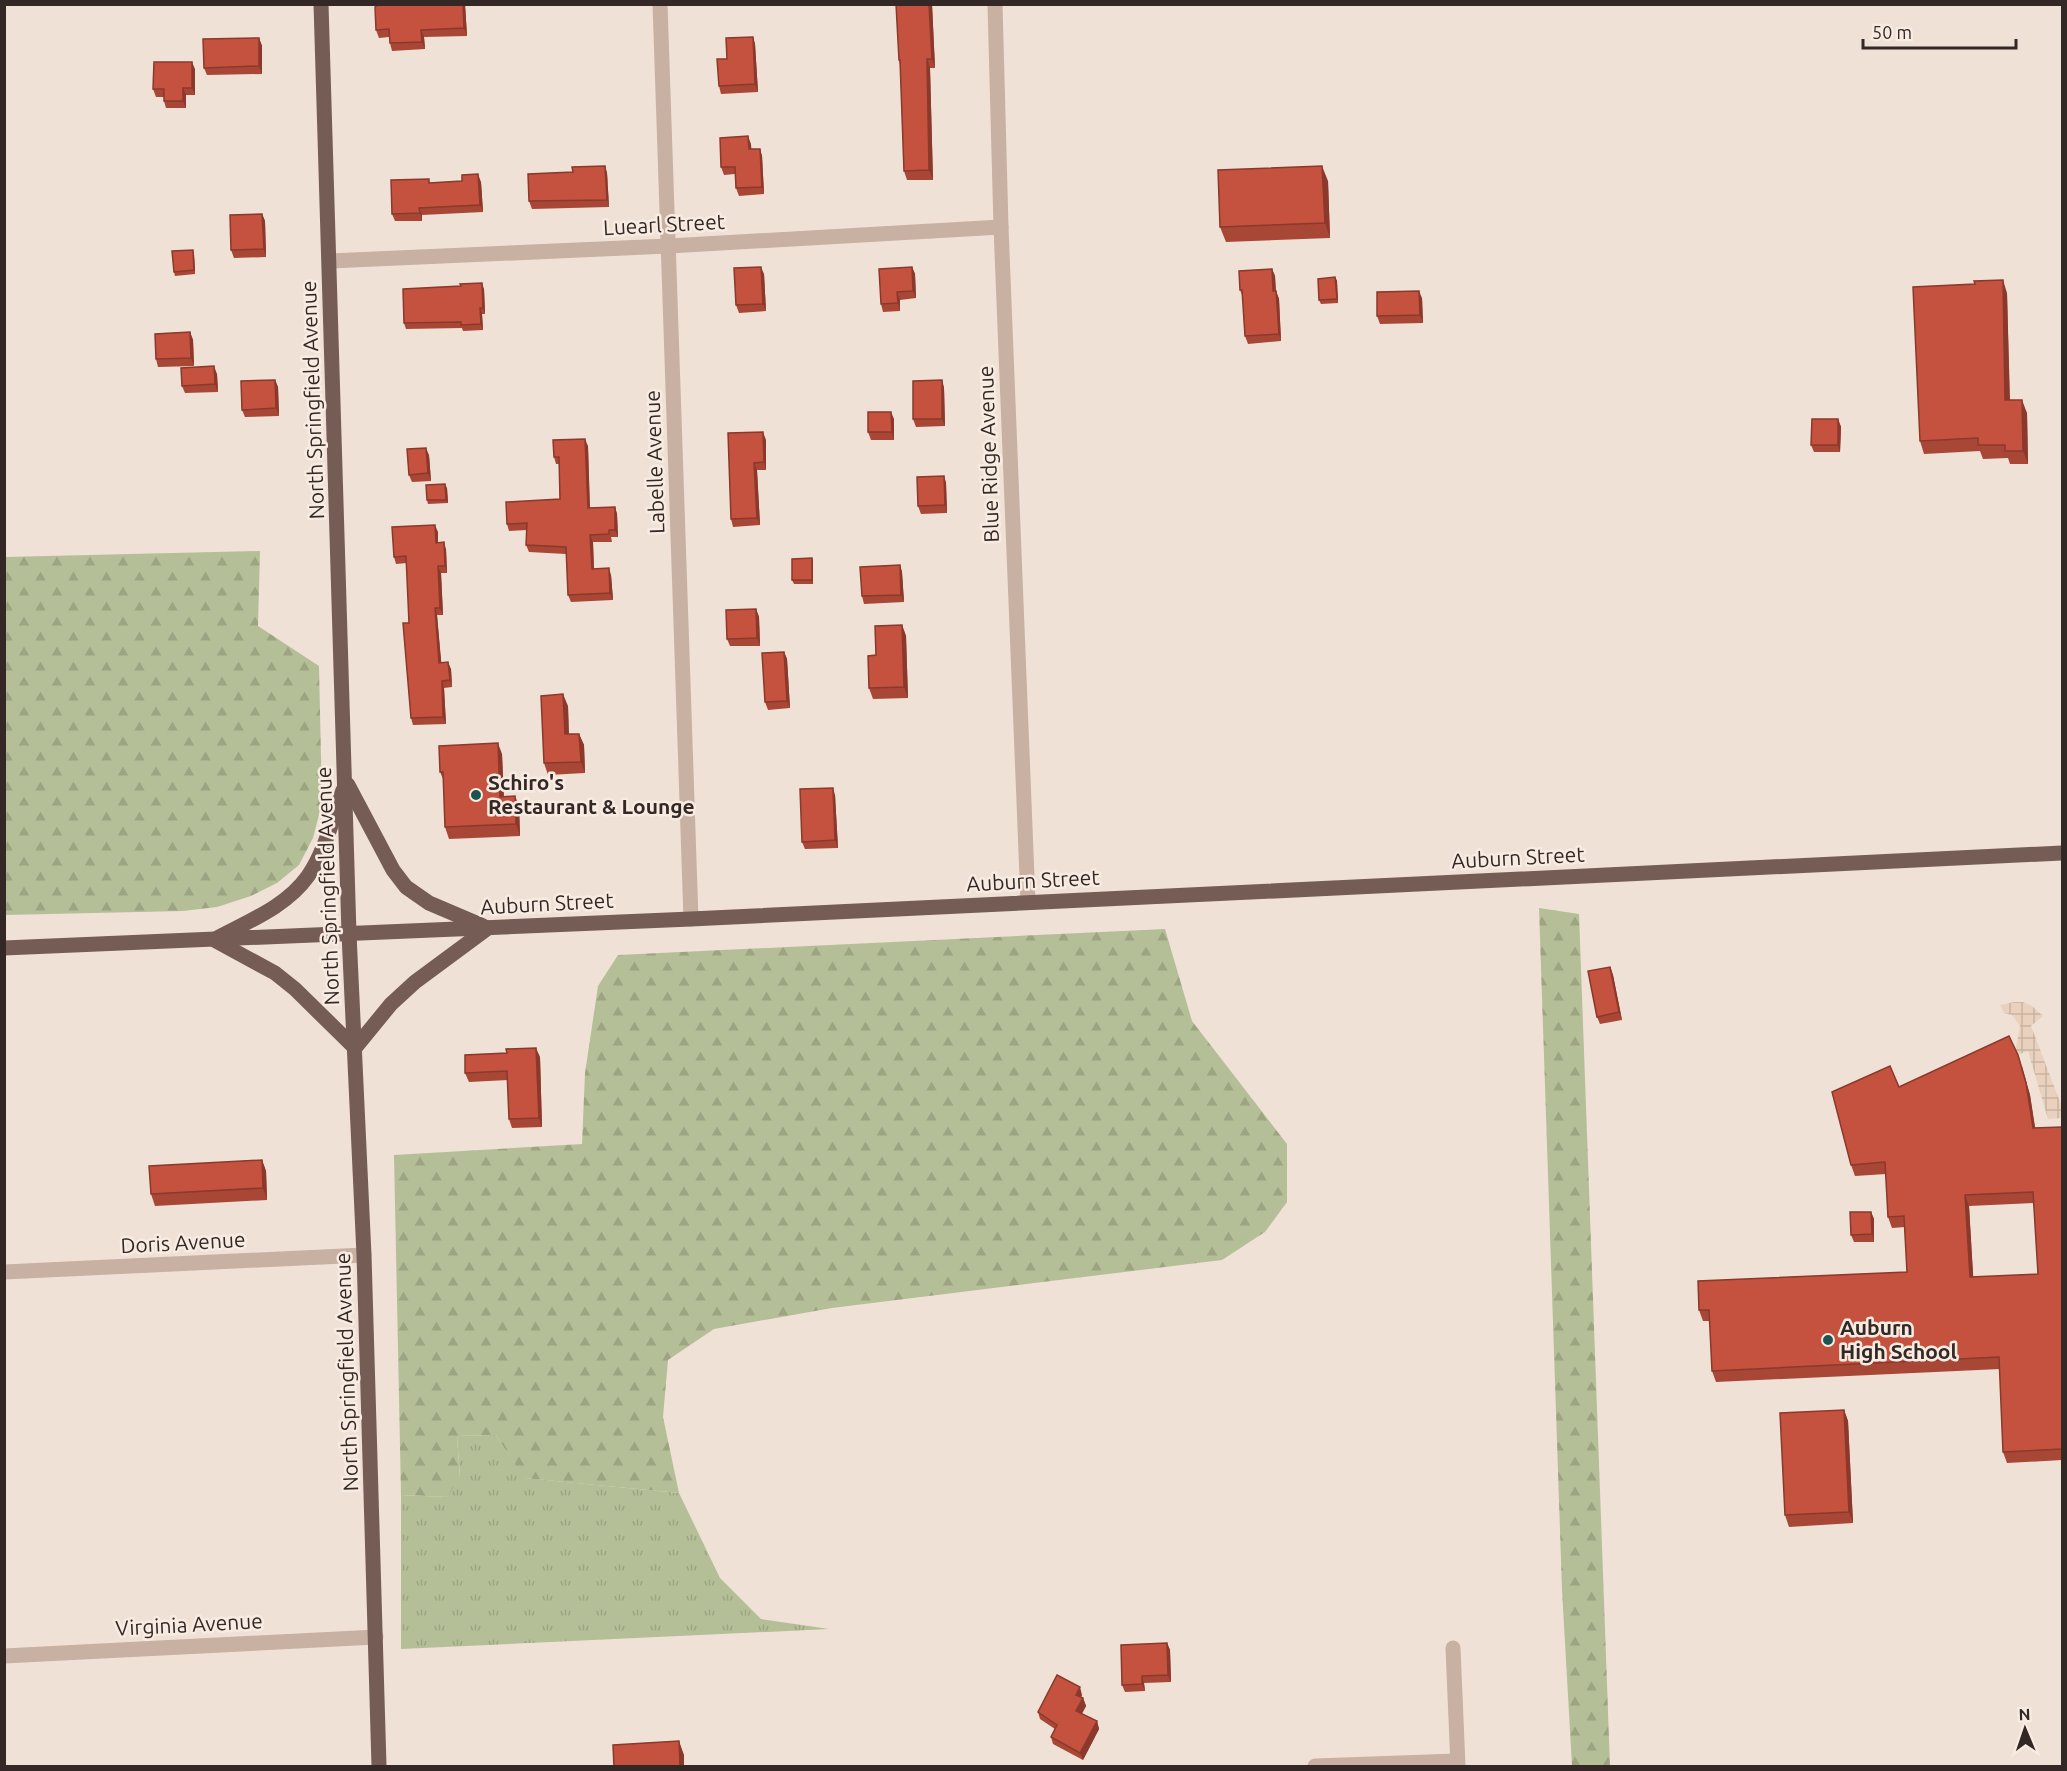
<svg xmlns="http://www.w3.org/2000/svg" width="2067" height="1771" font-family="Ubuntu,sans-serif">
	<defs>
		<pattern id="grass-tufts" width="24" height="20" patternUnits="userSpaceOnUse" patternTransform="scale(1.5)"><rect width="24" height="20" fill="#b5bf97"/><path d="M3 7l-1-3M5 7V3M7 7l1-3M15 17l-1-3M17 17v-4M19 17l1-3" fill="none" stroke="#9ca482"/></pattern>
		<pattern id="forest-firs" width="22" height="20" patternUnits="userSpaceOnUse" patternTransform="scale(1.5)"><rect width="22" height="20" fill="#b5bf97"/><path d="M5 1l3.5 6h-7zM16 11l3.5 6h-7z" fill="#9ca482"/></pattern>
		<pattern id="plaza-grid" width="8" height="8" patternUnits="userSpaceOnUse" patternTransform="scale(1.5)"><rect width="8" height="8" fill="#e9d1bd"/><path d="M0 4h8M4 0v8" fill="none" stroke="#c8b3a2"/></pattern>
	</defs>
	<rect width="100%" height="100%" fill="#f0e1d6"/>
	<path fill="url(#grass-tufts)" d="M496 1435 525 1478 679 1493 720 1578 761 1619 829 1629 401 1649V1495L447 1497 460 1477 457 1436Z"/>
	<g fill="url(#forest-firs)">
		<path d="M260 551 258 626 319 666 322 803 313 838 299 865 277 883 251 896 217 907 183 911 5 915V557Z"/>
		<path d="M1539 908 1579 914 1610 1766H1572L1562 1590Z"/>
		<path d="M1165 929 1192 1021 1287 1144V1202L1265 1232 1222 1260 832 1308 714 1329 668 1360 663 1417 679 1493 524 1478 496 1435 457 1436 460 1478 447 1497 401 1495 394 1155 582 1144 585 1073 598 986 618 955Z"/>
	</g>
	<path fill="url(#plaza-grid)" d="M2014 1002H2023L2032 1006 2043 1016 2031 1026 2062 1107V1118L2048 1119 2028 1051 2017 1055 2014 1049 2016 1048 2020 1026 2012 1015 2004 1013 2000 1005Z"/>
	<g fill="none" stroke-linecap="round" stroke-linejoin="round">
		<g stroke="#c8b0a3" stroke-width="15">
			<path d="M660 4 691 919"/>
			<path d="M995 4 1001 227 1028 902"/>
			<path d="M330 261 669 246 1001 227"/>
			<path d="M4 1272 364 1255"/>
			<path d="M1453 1648 1458 1766"/>
			<path d="M4 1656 376 1637"/>
			<path d="M1315 1766 1457 1761"/>
		</g>
		<g stroke="#755d56" stroke-width="15">
			<path d="M321 4 349 934 364 1255 379 1766"/>
			<path d="M348 785 393 870 406 887 429 903 483 926"/>
			<path d="M217 938C249 921 287 906 308 876 325 852 333 817 343 790"/>
			<path d="M216 941 275 973 295 989 355 1048 391 1004 415 982 488 928"/>
			<path d="M4 948 691 919 2062 853"/>
		</g>
	</g>
	<g fill="#a94736" fill-rule="evenodd">
		<path d="M465 4 467 36 424 37 425 49 392 51 390 43 389 37 379 38 376 30Z"/>
		<path d="M932 4 935 68H930L933 180H907L904 171 900 65 899 60Z"/>
		<path d="M753 37 755 44 758 92 721 94 719 86 727 59Z"/>
		<path d="M259 38 262 46V74L207 75 204 68Z"/>
		<path d="M195 69V95H186V108H166L164 101V97H156L153 89Z"/>
		<path d="M751 144V149H760L762 156 764 194 739 196 736 188 735 174 724 175 721 167Z"/>
		<path d="M605 166 607 173 609 207 532 209 529 201 573 172Z"/>
		<path d="M1328 181 1330 238 1226 242 1220 227Z"/>
		<path d="M481 182 483 212 422 215V221H395L392 214 430 183Z"/>
		<path d="M262 214 265 221 266 257 234 258 231 250Z"/>
		<path d="M194 254 195 274 175 276 174 272Z"/>
		<path d="M912 267 915 274 916 298 900 300V311L883 312 881 304Z"/>
		<path d="M1272 269 1275 276 1276 291 1279 299 1281 341 1248 344 1245 336 1243 297 1240 290Z"/>
		<path d="M764 274 766 311 739 313 736 305Z"/>
		<path d="M1335 277 1337 281 1338 303 1321 304 1319 300Z"/>
		<path d="M484 289 485 314H482L483 330 463 331 462 328 406 329 404 323Z"/>
		<path d="M2007 293 2010 400 2027 413 2028 464H2010L2008 458 1983 459 1980 451 1924 454 1920 441Z"/>
		<path d="M1422 298 1423 323 1380 324 1377 316Z"/>
		<path d="M190 332 193 340 194 366 158 367 156 359Z"/>
		<path d="M217 374 218 392 185 393 182 386Z"/>
		<path d="M275 380 278 387 279 416 245 417 242 410Z"/>
		<path d="M942 380 944 388 945 426 916 427 913 419Z"/>
		<path d="M894 419V440H871L868 432Z"/>
		<path d="M1838 419 1841 427 1840 452H1814L1811 445Z"/>
		<path d="M728 433 766 440V470H757L760 525 733 527 731 519Z"/>
		<path d="M588 446 590 508 615 507 617 514 618 537H611L612 542H593L594 569 611 575 613 600 571 602 568 595 566 554 529 552 526 545 527 530 509 531 507 524 560 499 559 464H556L554 457Z"/>
		<path d="M429 455 431 481 412 482 409 475Z"/>
		<path d="M944 476 946 483 947 513 921 514 918 506Z"/>
		<path d="M447 488 448 503 428 504 427 500Z"/>
		<path d="M438 532V543L446 549 447 573H441L443 615H437L441 663 451 669 452 687 444 688 446 724 413 725 411 718 409 623 407 563 396 564 394 557Z"/>
		<path d="M812 558 813 562V584H794L792 580Z"/>
		<path d="M900 565 902 572 904 602 864 604 862 596Z"/>
		<path d="M756 609 759 617 760 646H730L727 639Z"/>
		<path d="M902 625 906 636 908 698 873 699 869 688 876 655Z"/>
		<path d="M784 652 787 659 790 708 768 710 765 702Z"/>
		<path d="M568 706 569 734H579L584 745 585 773 548 775 544 763Z"/>
		<path d="M502 754 504 796H515L519 807 520 836 449 839 445 827 444 781 440 772Z"/>
		<path d="M835 795 838 848 805 849 802 842Z"/>
		<path d="M1610 967 1613 975 1622 1020 1600 1024 1597 1017Z"/>
		<path d="M540 1057 542 1127 512 1128 509 1119 508 1080 469 1082 465 1073Z"/>
		<path d="M2022 1066 2030 1095 2035 1128 2062 1127V1460L2007 1463 2003 1452 2000 1369 1716 1382 1712 1371 1710 1321H1703L1699 1310 1907 1272 1905 1227 1892 1228 1888 1217 1886 1174 1855 1176 1851 1165ZM2034 1203 2038 1274 1973 1277 1969 1206Z"/>
		<path d="M262 1160 266 1171 267 1200 155 1206 151 1194Z"/>
		<path d="M1871 1212 1874 1219V1242H1854L1851 1235Z"/>
		<path d="M1844 1410 1848 1421 1853 1523 1789 1527 1785 1515Z"/>
		<path d="M1167 1643 1170 1650 1171 1682 1144 1683 1145 1691 1125 1692 1122 1685Z"/>
		<path d="M1082 1695 1081 1697 1083 1698 1086 1706 1082 1714 1097 1721 1099 1729 1083 1760 1053 1744 1051 1737 1055 1729 1040 1719 1038 1712Z"/>
	</g>
	<g fill="#8a392c">
		<path d="M463 4H465L467 36 464 28Z"/>
		<path d="M929 4H932L935 68 932 59Z"/>
		<path d="M421 30 424 37 425 49 422 42Z"/>
		<path d="M753 37 755 44 758 92 755 84Z"/>
		<path d="M259 38 262 46V74L259 66Z"/>
		<path d="M927 59 930 68 933 180 929 170Z"/>
		<path d="M192 62 195 69V95L192 88Z"/>
		<path d="M183 88 186 95V108L183 101Z"/>
		<path d="M748 136 751 144 752 157 749 149Z"/>
		<path d="M760 149 762 156 764 194 762 187Z"/>
		<path d="M605 166 607 173 609 207 607 200Z"/>
		<path d="M1322 166 1328 181 1330 238 1325 223Z"/>
		<path d="M478 174 481 182 483 212 480 205Z"/>
		<path d="M419 208 422 215V221L420 213Z"/>
		<path d="M262 214 265 221 266 257 264 249Z"/>
		<path d="M193 250 194 254 195 274 194 270Z"/>
		<path d="M761 267 764 274 766 311 763 304Z"/>
		<path d="M912 267 915 274 916 298 913 291Z"/>
		<path d="M1272 269 1275 276 1276 299 1273 291Z"/>
		<path d="M1335 277 1337 281 1338 303 1337 299Z"/>
		<path d="M2003 280 2007 293 2010 414 2005 400Z"/>
		<path d="M482 283 484 289 485 314 483 308Z"/>
		<path d="M1276 291 1279 299 1281 341 1279 334Z"/>
		<path d="M1419 291 1422 298 1423 323 1420 315Z"/>
		<path d="M897 292 900 300V311L898 303Z"/>
		<path d="M480 308 482 314 483 330 481 324Z"/>
		<path d="M190 332 193 340 194 366 191 358Z"/>
		<path d="M214 366 217 374 218 392 215 384Z"/>
		<path d="M275 380 278 387 279 416 276 408Z"/>
		<path d="M942 380 944 388 945 426 942 419Z"/>
		<path d="M2022 400 2027 413 2028 464 2023 451Z"/>
		<path d="M891 412 894 419V440L892 432Z"/>
		<path d="M1838 419 1841 427 1840 452 1838 445Z"/>
		<path d="M763 432 766 440V470L764 462Z"/>
		<path d="M585 439 588 446 590 515 588 508Z"/>
		<path d="M426 448 429 455 431 481 428 473Z"/>
		<path d="M754 463 757 470 760 525 757 518Z"/>
		<path d="M944 476 946 483 947 513 945 505Z"/>
		<path d="M445 484 447 488 448 503 446 500Z"/>
		<path d="M615 507 617 514 618 537 615 530Z"/>
		<path d="M435 525 438 532V550L436 543Z"/>
		<path d="M590 535 593 542 594 576 592 569Z"/>
		<path d="M444 542 446 549 447 573 445 566Z"/>
		<path d="M812 558 813 562V584L812 580Z"/>
		<path d="M900 565 902 572 904 602 901 595Z"/>
		<path d="M438 566 441 573 443 615 440 608Z"/>
		<path d="M609 568 611 575 613 600 610 593Z"/>
		<path d="M435 608 437 615 442 670 439 663Z"/>
		<path d="M756 609 759 617 760 646 757 638Z"/>
		<path d="M902 625 906 636 908 698 904 687Z"/>
		<path d="M784 652 787 659 790 708 787 701Z"/>
		<path d="M448 662 451 669 452 687 450 680Z"/>
		<path d="M442 681 444 688 446 724 443 717Z"/>
		<path d="M563 694 568 706 569 746 565 734Z"/>
		<path d="M579 734 584 745 585 773 581 762Z"/>
		<path d="M498 743 502 754 504 808 500 797Z"/>
		<path d="M833 788 835 795 838 848 835 840Z"/>
		<path d="M515 796 519 807 520 836 516 824Z"/>
		<path d="M1610 967 1613 975 1622 1020 1619 1012Z"/>
		<path d="M536 1048 540 1057 542 1127 539 1118Z"/>
		<path d="M2018 1055 2030 1095 2037 1140 2033 1128Z"/>
		<path d="M262 1160 266 1171 267 1200 263 1188Z"/>
		<path d="M1965 1195 1969 1206 1974 1289 1970 1277Z"/>
		<path d="M1871 1212 1874 1219V1242L1872 1234Z"/>
		<path d="M1844 1410 1848 1421 1853 1523 1849 1512Z"/>
		<path d="M1167 1643 1170 1650 1171 1682 1168 1675Z"/>
		<path d="M1142 1676 1144 1683 1145 1691 1142 1684Z"/>
		<path d="M1080 1687 1082 1695 1079 1702 1076 1695Z"/>
		<path d="M1083 1698 1086 1706 1079 1718 1076 1711Z"/>
		<path d="M1097 1721 1099 1729 1083 1760 1080 1753Z"/>
		<path d="M679 1741 684 1755V1767H680Z"/>
	</g>
	<g fill="#c5523f" stroke="#8a392c" stroke-width="1.5" fill-rule="evenodd">
		<path d="M379 4H463L464 28 421 30 422 42 390 43 389 29 376 30 375 7Z"/>
		<path d="M896 4H929L932 59H927L929 170 904 171 900 60H899Z"/>
		<path d="M753 37 755 84 719 86 717 59H727L726 38Z"/>
		<path d="M259 38V66L204 68 203 39Z"/>
		<path d="M154 62H192V88H183V101H164V89H153Z"/>
		<path d="M748 136 749 149H760L762 187 736 188 735 167H721L720 138Z"/>
		<path d="M605 166 607 200 529 201 528 174 573 172 572 167Z"/>
		<path d="M1322 166 1325 223 1220 227 1218 170Z"/>
		<path d="M478 174 480 205 419 208 420 213 392 214 391 180 429 179V183L462 181V175Z"/>
		<path d="M262 214 264 249 231 250 230 215Z"/>
		<path d="M193 250 194 270 174 272 172 251Z"/>
		<path d="M761 267 763 304 736 305 734 268Z"/>
		<path d="M912 267 913 291 897 292 898 303 881 304 879 269Z"/>
		<path d="M1272 269 1273 291H1276L1279 334 1245 336 1242 290H1240L1239 271Z"/>
		<path d="M1335 277 1337 299 1319 300 1318 279Z"/>
		<path d="M2003 280 2005 400H2022L2023 451H2005V445H1978V438L1920 441 1913 287 1975 284 1974 281Z"/>
		<path d="M482 283 483 308H480L481 324 461 325V322L404 323 403 289 461 286 460 284Z"/>
		<path d="M1419 291 1420 315 1377 316V292Z"/>
		<path d="M190 332 191 358 156 359 155 334Z"/>
		<path d="M214 366 215 384 182 386 181 368Z"/>
		<path d="M275 380 276 408 242 410 241 381Z"/>
		<path d="M942 380V419H913V381Z"/>
		<path d="M868 412H891L892 432H868Z"/>
		<path d="M1812 419H1838V445H1811Z"/>
		<path d="M763 432 764 462 754 463 757 518 731 519 728 433Z"/>
		<path d="M585 439 588 508 615 507V530H609V534L590 535 592 569 609 568 610 593 568 595 566 547 526 545 527 523 507 524 506 502 560 499 559 457H554L553 440Z"/>
		<path d="M426 448 428 473 409 475 407 449Z"/>
		<path d="M944 476 945 505 918 506 917 477Z"/>
		<path d="M445 484 446 500H427L426 485Z"/>
		<path d="M435 525 436 543 444 542 445 566H438L440 608H435L439 663 448 662 450 680 442 681 443 717 411 718 403 623H409L406 556 394 557 392 527Z"/>
		<path d="M812 558V580H792V559Z"/>
		<path d="M900 565 901 595 862 596 860 567Z"/>
		<path d="M756 609 757 638 727 639 726 610Z"/>
		<path d="M902 625 904 687 869 688 868 656 876 655 875 626Z"/>
		<path d="M784 652 787 701 765 702 762 653Z"/>
		<path d="M563 694 565 734H579L581 762 544 763 541 696Z"/>
		<path d="M498 743 500 797 515 796 516 824 445 827 443 772H440L439 746Z"/>
		<path d="M833 788 835 840 802 842 800 789Z"/>
		<path d="M1610 967 1619 1012 1597 1017 1588 971Z"/>
		<path d="M2009 1036 2018 1055 2026 1083 2033 1128 2062 1127V1449L2003 1452 1999 1357 1712 1371 1709 1310H1699L1698 1281 1907 1272 1904 1216 1888 1217 1885 1162 1851 1165 1832 1092 1890 1066 1899 1087ZM2033 1192 2038 1274 1970 1277 1965 1195Z"/>
		<path d="M536 1048 539 1118 509 1119 507 1071 465 1073V1055L507 1053 506 1049Z"/>
		<path d="M262 1160 263 1188 151 1194 149 1166Z"/>
		<path d="M1850 1212H1871L1872 1234 1851 1235Z"/>
		<path d="M1844 1410 1849 1512 1785 1515 1780 1413Z"/>
		<path d="M1167 1643 1168 1675 1142 1676V1684L1122 1685 1121 1645Z"/>
		<path d="M1057 1675 1080 1687 1076 1695 1083 1698 1076 1711 1097 1721 1080 1753 1051 1737 1057 1725 1038 1712Z"/>
		<path d="M679 1741 680 1767H614L613 1745Z"/>
	</g>
	<g fill="#1b5451" stroke="#f8ece2" stroke-width="2">
		<circle cx="476" cy="795" r="6"/>
		<circle cx="1828" cy="1340" r="6"/>
	</g>
	<g text-anchor="middle" stroke-width="5" stroke-linejoin="round" paint-order="stroke">
		<g font-size="21" fill="#332825" stroke="#f8ece2">
			<text transform="translate(664 225) rotate(-3)" y="7">Luearl Street</text>
			<text transform="translate(313 400) rotate(-92)" y="7">North Springfield Avenue</text>
			<text transform="translate(989 454) rotate(-92)" y="7">Blue Ridge Avenue</text>
			<text transform="translate(655 462) rotate(-92)" y="7">Labelle Avenue</text>
			<text transform="translate(1518 858) rotate(-3)" y="7">Auburn Street</text>
			<text transform="translate(1033 881) rotate(-3)" y="7">Auburn Street</text>
			<text transform="translate(328 886) rotate(-92)" y="7">North Springfield Avenue</text>
			<text transform="translate(547 904) rotate(-3)" y="7">Auburn Street</text>
			<text transform="translate(183 1243) rotate(-3)" y="7">Doris Avenue</text>
			<text transform="translate(347 1372) rotate(-92)" y="7">North Springfield Avenue</text>
			<text transform="translate(189 1625) rotate(-3)" y="7">Virginia Avenue</text>
		</g>
		<g font-size="21" font-weight="bold" fill="#332825" stroke="#f8ece2" text-anchor="start">
			<text x="488" y="790">Schiro's<tspan x="488" dy="24">Restaurant &amp; Lounge</tspan></text>
			<text x="1840" y="1335">Auburn<tspan x="1840" dy="24">High School</tspan></text>
		</g>
	</g>
	<rect width="2067" height="1771" fill="none" stroke="#332825" stroke-width="12"/>
	<g transform="translate(2025 1729) rotate(358)" stroke="#f8ece2" stroke-width="4.5" paint-order="stroke">
	<path d="M0-4.5L10 22L0 15L-10 22Z" fill="#332825"/>
	<text y="-9" font-size="16" font-weight="bold" text-anchor="middle" fill="#332825">N</text>
	</g>
	<path d="M1863 39v9h153v-9" fill="none" stroke="#332825" stroke-width="3"/>
	<text x="1872" y="39" font-size="18" fill="#332825" stroke="#f8ece2" stroke-width="4.5" paint-order="stroke">50 m</text>
</svg>
